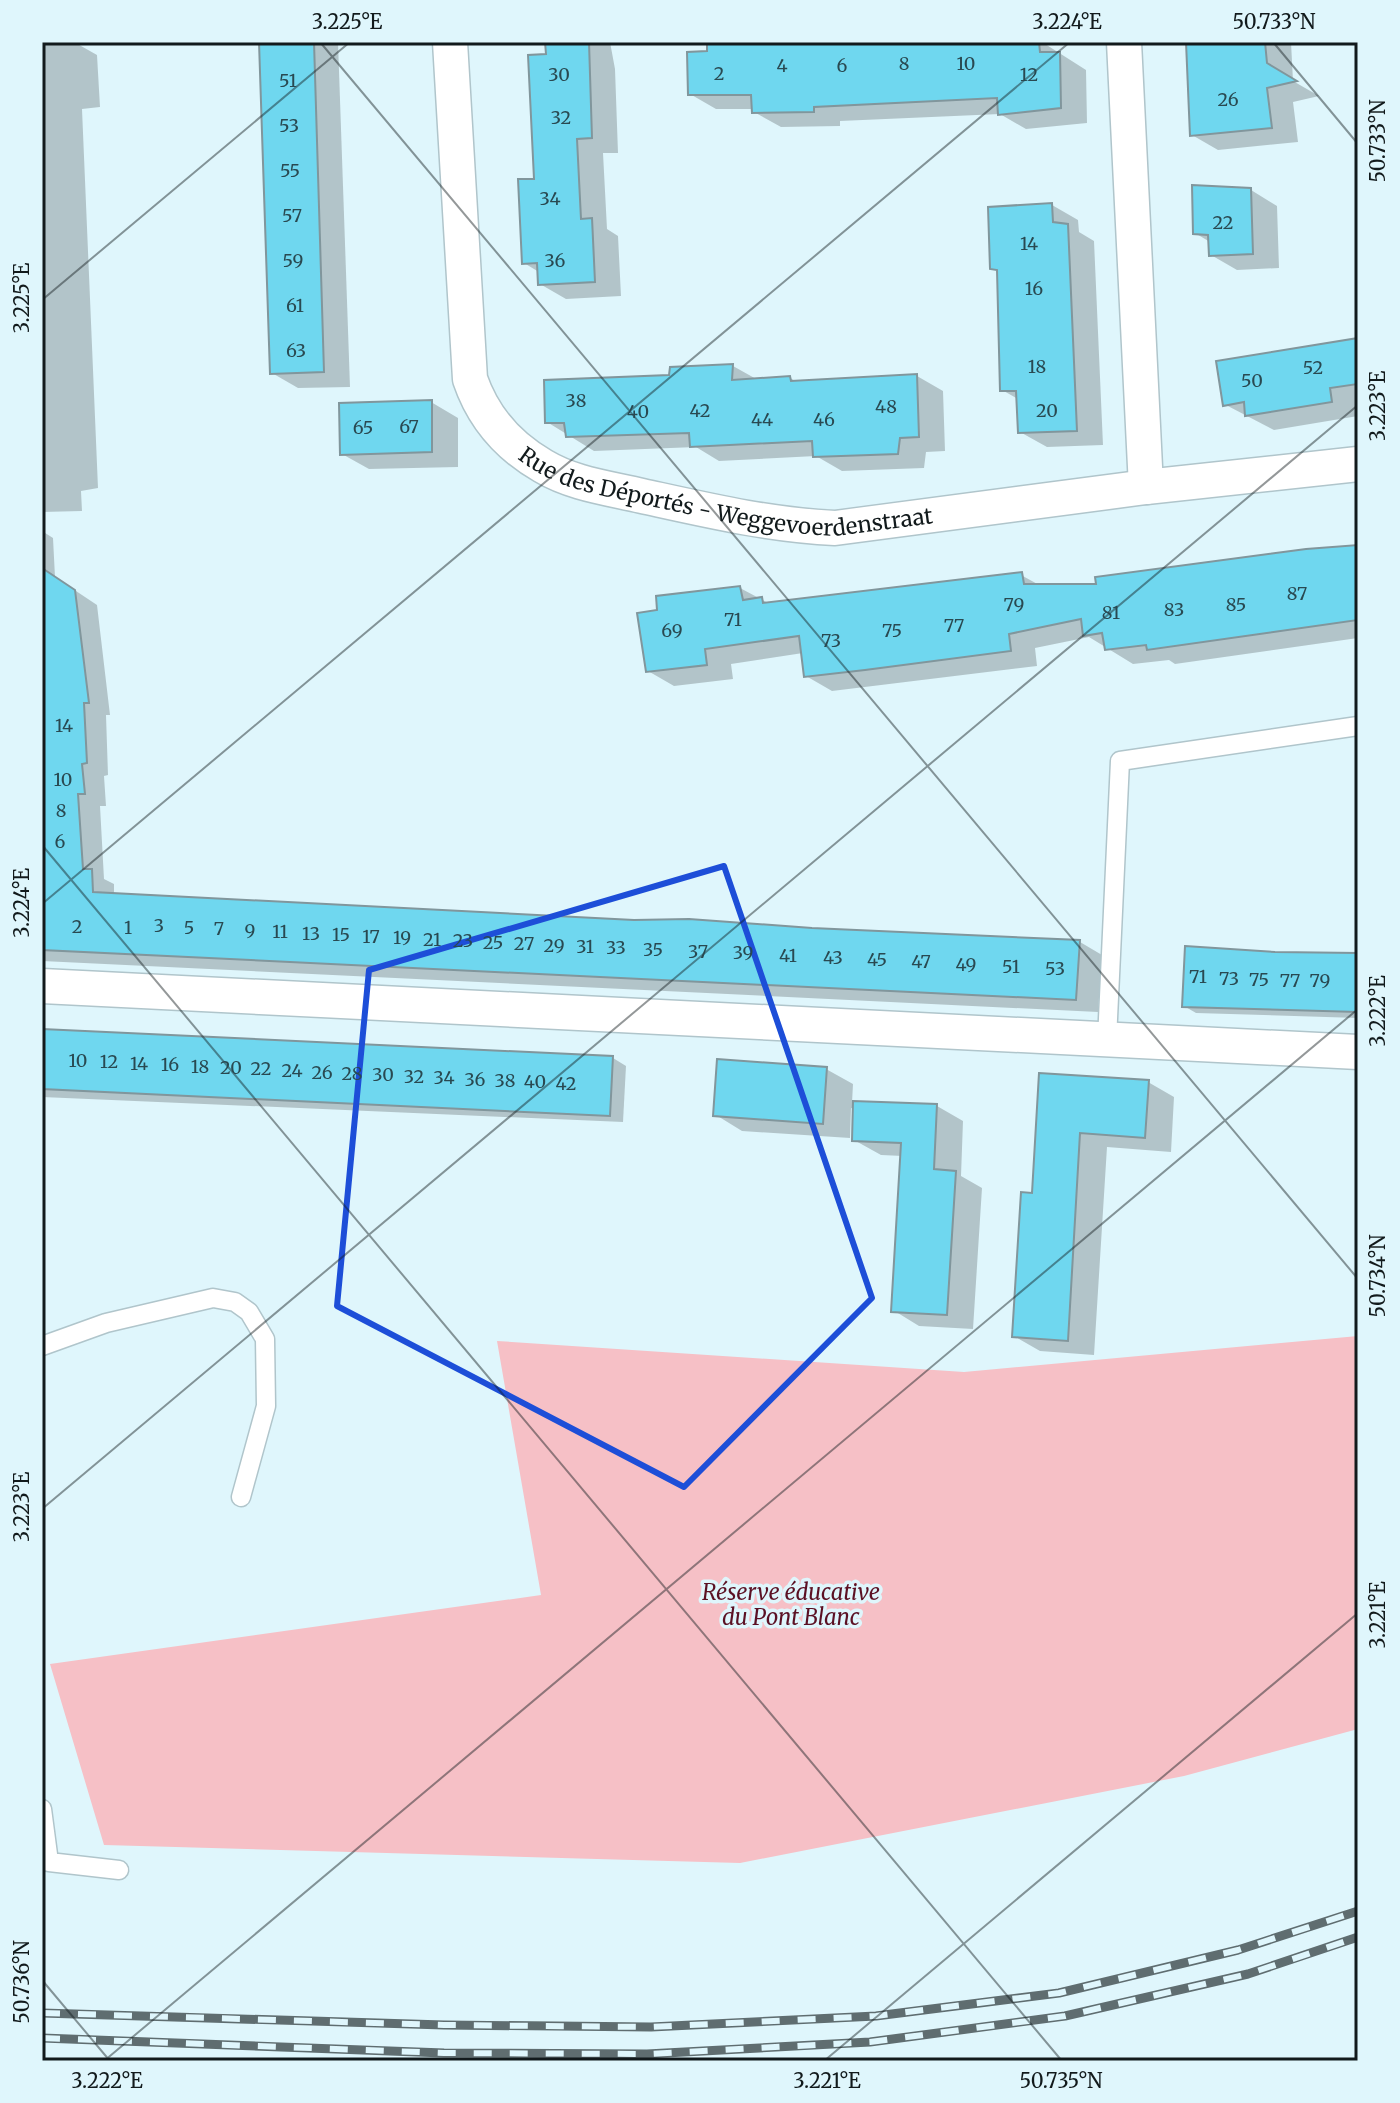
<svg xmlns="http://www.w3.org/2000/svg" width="1400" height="2103" font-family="Merriweather,serif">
	<rect width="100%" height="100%" fill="#dff6fc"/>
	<path fill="#f6c0c6" d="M1358 1336V1729L1184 1776 740 1863 104 1845 50 1664 541 1595 497 1341 964 1372Z"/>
	<g fill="#0003">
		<path d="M42 42H74L97 55 100 107 82 109 98 488 81 491 82 511 42 512Z"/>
		<path d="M261 42H338L350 387 298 388 272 373Z"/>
		<path d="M547 42H610L615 69 618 153H603L607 229 618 236 621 296 566 299 540 284 539 272 524 263 536 180Z"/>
		<path d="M709 42H1042L1086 70 1087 123 1026 129 1000 114 840 121V126L781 127 754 112V109H716L690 94 708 52Z"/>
		<path d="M1188 42H1291L1293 81 1319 96 1293 102 1298 142 1218 150 1192 135Z"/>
		<path d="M1251 190 1277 206 1279 268 1237 270 1211 255 1210 242 1195 233Z"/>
		<path d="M1052 205 1078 220 1079 232 1094 241 1103 445 1047 447 1020 432 1018 399 1002 390 999 272 992 268Z"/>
		<path d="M1358 340V416L1274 430 1224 404Z"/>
		<path d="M733 366 758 380 790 378 797 382 917 376 943 391 945 451 926 452 924 468 842 471 816 456 719 461 696 447 594 451 547 422 670 377Z"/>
		<path d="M431 402 458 418V467L369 469 342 454Z"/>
		<path d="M42 531 53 538 55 577 97 605 110 715H106L108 775 104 776 106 806H100L104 879 114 884V895L1080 942 1102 955 1098 1012 42 961Z"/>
		<path d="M1358 547V638L1175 664 1169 660 1133 664 1089 637 1035 648 1037 666 832 691 806 676 803 653 731 664 733 679 674 686 648 671 659 612 740 588 770 604 1021 575 1041 586H1098Z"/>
		<path d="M1275 954 1358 955V1018L1196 1013 1184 1006Z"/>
		<path d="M42 1032 613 1058 626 1066 623 1122 42 1097Z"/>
		<path d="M826 1069 853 1084 852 1103 937 1106 963 1121 961 1176 982 1188 973 1329 919 1326 893 1310 903 1156 881 1155 854 1140 855 1109 851 1108 850 1138 742 1131 716 1115Z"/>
		<path d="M1041 1075 1148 1082 1174 1097 1171 1152 1107 1147 1094 1355 1040 1351 1014 1336 1034 1195Z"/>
	</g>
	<g fill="#6fd7ef" stroke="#81969c" stroke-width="2">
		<path d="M259 42H314L324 372 270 374Z"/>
		<path d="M545 42H589L592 138 577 139 581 219 592 218 595 282 538 285 537 263 522 264 518 179H534L528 55 546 54Z"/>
		<path d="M707 42H1039L1040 52H1060L1061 108 998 115 997 98 814 107V112L752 113 751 95H688L687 52 707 51Z"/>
		<path d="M1186 42H1265L1267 63 1297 81 1267 88 1272 128 1190 136Z"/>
		<path d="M1192 185 1251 188 1253 254 1209 256 1208 235 1193 234Z"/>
		<path d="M1052 203 1053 222 1068 224 1077 431 1018 433 1016 391H1000L997 270 990 269 988 207Z"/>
		<path d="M1358 338V384L1330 388 1332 402 1245 416 1244 402 1223 406 1216 361Z"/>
		<path d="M733 364 732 380 790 376 791 381 917 374 919 437 900 438 898 454 813 457 812 441 690 447 689 433 566 437 564 423H545L544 380 669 375 670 367Z"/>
		<path d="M432 400V452L340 455 339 403Z"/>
		<path d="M1358 545V620L1147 650 1146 645 1105 650 1102 633 1083 636 1081 619 1009 634 1011 651 865 670 804 677 799 636 705 649 707 665 646 672 637 613 657 610 656 596 740 586 743 600 762 597 763 603 1022 572 1024 584H1096L1095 577 1306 549Z"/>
		<path d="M42 568 75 590 89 703H84L87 763 82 764 85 794H78L83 869H92L93 892 634 920 689 919 812 928 1080 940 1076 1000 42 950Z"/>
		<path d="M1185 946 1275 952 1358 953V1012L1182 1007Z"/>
		<path d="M42 1029 613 1056 610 1116 42 1089Z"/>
		<path d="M717 1059 827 1067 823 1124 713 1116Z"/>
		<path d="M1039 1073 1149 1080 1145 1138 1080 1133 1068 1341 1012 1337 1021 1192 1032 1193Z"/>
		<path d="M853 1101 937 1104 934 1169 956 1171 947 1315 891 1312 901 1143 852 1141Z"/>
	</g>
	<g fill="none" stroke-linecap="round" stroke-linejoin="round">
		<g stroke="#b0c5cb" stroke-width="21">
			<g id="service">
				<path d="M1107 1040 1120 761 1358 726"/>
				<path d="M42 1346 106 1323 213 1298 235 1302 249 1312 265 1339 266 1406 241 1497"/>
				<path d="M42 1809 49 1862 119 1870"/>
			</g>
		</g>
		<g stroke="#b0c5cb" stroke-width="37">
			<g id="minor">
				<path id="s1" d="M450 42 470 379C483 417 508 446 543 466 573 484 608 488 642 496 706 510 769 525 835 528L1146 487 1358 464"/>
				<path d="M1124 42 1146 487"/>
				<path d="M42 986 1358 1052"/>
			</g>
		</g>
		<use href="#service" stroke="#fff" stroke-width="18"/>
		<use href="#minor" stroke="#fff" stroke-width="34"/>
		<g stroke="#5f6d70" stroke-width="9">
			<g id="rail">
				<path d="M42 2013 444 2025 651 2027 876 2016 1059 1993 1238 1950 1358 1911"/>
				<path d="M42 2038 444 2053 647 2054 870 2042 1065 2016 1248 1974 1358 1937"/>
			</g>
		</g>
		<use href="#rail" stroke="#dff6fc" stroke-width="6" stroke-dasharray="18" stroke-linecap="butt"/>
	</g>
	<path fill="none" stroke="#1d4ed8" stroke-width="6" stroke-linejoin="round" d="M724 866 872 1298 684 1487 337 1306 369 970Z"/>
	<path fill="none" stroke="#121a1c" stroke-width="2" stroke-opacity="0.45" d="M320 42 1358 1279M1273 42 1358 144M42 300 350 42M42 845 1062 2061M42 904 1070 42M42 1509 1358 405M42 1980 110 2061M104 2061 1358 1009M824 2061 1358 1613"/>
	<g text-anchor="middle" stroke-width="7" stroke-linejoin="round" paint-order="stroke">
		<g font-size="18" fill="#294951">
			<text x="904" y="70">8</text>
			<text x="966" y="70">10</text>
			<text x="782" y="72">4</text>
			<text x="842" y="72">6</text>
			<text x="719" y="80">2</text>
			<text x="559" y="81">30</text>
			<text x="1029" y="81">12</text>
			<text x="288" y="87">51</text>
			<text x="1228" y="106">26</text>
			<text x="561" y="124">32</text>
			<text x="289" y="132">53</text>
			<text x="290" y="177">55</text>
			<text x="550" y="205">34</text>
			<text x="292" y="222">57</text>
			<text x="1223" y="229">22</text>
			<text x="1029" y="250">14</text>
			<text x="293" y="267">59</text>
			<text x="555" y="267">36</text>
			<text x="1034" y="295">16</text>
			<text x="295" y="312">61</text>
			<text x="296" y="357">63</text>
			<text x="1037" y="373">18</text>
			<text x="1313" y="374">52</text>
			<text x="1252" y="387">50</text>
			<text x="576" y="407">38</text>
			<text x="886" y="413">48</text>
			<text x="700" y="417">42</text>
			<text x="1047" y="417">20</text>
			<text x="638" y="418">40</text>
			<text x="762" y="426">44</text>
			<text x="824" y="426">46</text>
			<text x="409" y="433">67</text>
			<text x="363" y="434">65</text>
			<text x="1297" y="600">87</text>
			<text x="1014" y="611">79</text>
			<text x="1236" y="611">85</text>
			<text x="1174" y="616">83</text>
			<text x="1111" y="619">81</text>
			<text x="733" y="626">71</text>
			<text x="954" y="632">77</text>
			<text x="672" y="637">69</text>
			<text x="892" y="637">75</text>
			<text x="831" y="647">73</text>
			<text x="64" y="732">14</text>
			<text x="63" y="786">10</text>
			<text x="61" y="817">8</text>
			<text x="60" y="848">6</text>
			<text x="159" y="932">3</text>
			<text x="77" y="933">2</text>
			<text x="128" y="934">1</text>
			<text x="189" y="934">5</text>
			<text x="219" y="935">7</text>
			<text x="250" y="937">9</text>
			<text x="280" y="938">11</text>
			<text x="311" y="940">13</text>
			<text x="341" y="941">15</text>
			<text x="371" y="943">17</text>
			<text x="402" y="944">19</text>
			<text x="432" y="946">21</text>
			<text x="463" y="947">23</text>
			<text x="493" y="949">25</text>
			<text x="524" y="950">27</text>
			<text x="554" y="952">29</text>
			<text x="585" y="953">31</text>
			<text x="616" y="954">33</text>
			<text x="653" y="956">35</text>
			<text x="698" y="958">37</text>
			<text x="743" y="959">39</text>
			<text x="788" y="962">41</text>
			<text x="833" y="964">43</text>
			<text x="877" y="966">45</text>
			<text x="921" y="968">47</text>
			<text x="966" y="971">49</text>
			<text x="1011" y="973">51</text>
			<text x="1055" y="975">53</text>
			<text x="1198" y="983">71</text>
			<text x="1229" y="985">73</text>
			<text x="1259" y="986">75</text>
			<text x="1290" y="987">77</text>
			<text x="1320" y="987">79</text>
			<text x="78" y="1067">10</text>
			<text x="109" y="1068">12</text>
			<text x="139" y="1070">14</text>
			<text x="170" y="1071">16</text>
			<text x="200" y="1073">18</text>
			<text x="231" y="1074">20</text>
			<text x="261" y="1075">22</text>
			<text x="292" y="1077">24</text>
			<text x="322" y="1079">26</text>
			<text x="352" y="1080">28</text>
			<text x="383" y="1081">30</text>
			<text x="414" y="1083">32</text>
			<text x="444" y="1084">34</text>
			<text x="475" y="1086">36</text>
			<text x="505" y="1087">38</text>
			<text x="535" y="1088">40</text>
			<text x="566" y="1090">42</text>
		</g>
		<g font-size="22" fill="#121a1c" stroke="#dff6fc">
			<text dy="8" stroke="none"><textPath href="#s1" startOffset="640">Rue des Déportés - Weggevoerdenstraat</textPath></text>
		</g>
		<g font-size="22" font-style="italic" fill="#5b1124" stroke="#dff6fc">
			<text x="791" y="1600">Réserve éducative<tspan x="791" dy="25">du Pont Blanc</tspan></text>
		</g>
	</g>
	<rect width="1400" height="2103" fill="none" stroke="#dff6fc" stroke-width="88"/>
	<rect x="44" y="44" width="1312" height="2015" fill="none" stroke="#121a1c" stroke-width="3"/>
	<g font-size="20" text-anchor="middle" fill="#121a1c">
		<text x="347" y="29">3.225°E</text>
		<text x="1067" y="29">3.224°E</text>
		<text x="1274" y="29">50.733°N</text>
		<text transform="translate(1378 141) rotate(-90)" y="7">50.733°N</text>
		<text transform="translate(22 298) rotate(-90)" y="7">3.225°E</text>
		<text transform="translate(1378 406) rotate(-90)" y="7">3.223°E</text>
		<text transform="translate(22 903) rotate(-90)" y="7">3.224°E</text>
		<text transform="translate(1378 1011) rotate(-90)" y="7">3.222°E</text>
		<text transform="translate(1378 1276) rotate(-90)" y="7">50.734°N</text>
		<text transform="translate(22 1507) rotate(-90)" y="7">3.223°E</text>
		<text transform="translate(1378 1615) rotate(-90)" y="7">3.221°E</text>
		<text transform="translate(22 1982) rotate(-90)" y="7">50.736°N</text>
		<text x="107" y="2088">3.222°E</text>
		<text x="827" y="2088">3.221°E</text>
		<text x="1061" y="2088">50.735°N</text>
	</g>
</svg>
